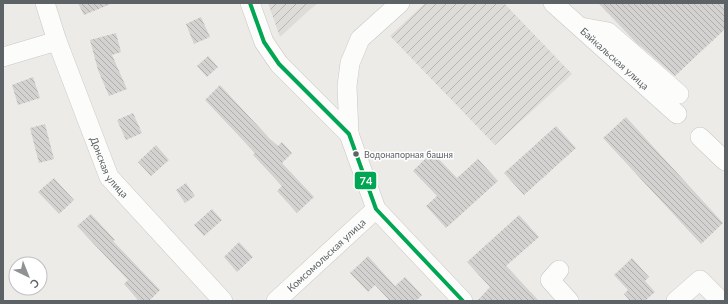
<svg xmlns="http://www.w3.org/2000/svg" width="728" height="304" font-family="Lato,sans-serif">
	<defs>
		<pattern id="industrial-furrows" width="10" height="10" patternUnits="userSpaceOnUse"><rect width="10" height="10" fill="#dedcd8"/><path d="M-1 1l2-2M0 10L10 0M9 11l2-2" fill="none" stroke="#b7b6b3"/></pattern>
		<pattern id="building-back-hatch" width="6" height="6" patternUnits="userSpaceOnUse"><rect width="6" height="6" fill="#d4d2d0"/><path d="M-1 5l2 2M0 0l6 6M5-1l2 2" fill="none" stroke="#afaead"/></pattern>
	</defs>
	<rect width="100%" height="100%" fill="#edebe7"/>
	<g fill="url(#industrial-furrows)">
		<path d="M268 3H317L280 37Z"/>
		<path d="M425 3H504L572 74 495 145 390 36Z"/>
	</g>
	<g fill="url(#building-back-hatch)">
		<path d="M78 3H113L84 15Z"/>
		<path d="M598 3H725V29L675 76 637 43Z"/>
		<path d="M201 17 210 37 194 44 186 24Z"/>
		<path d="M116 33 121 52 112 55 127 89 109 96 98 70 90 40Z"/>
		<path d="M208 56 218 67 207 77 197 66Z"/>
		<path d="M33 77 40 98 18 105 12 85Z"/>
		<path d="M220 85 270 139 278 146 282 142 292 153 282 163 314 197 297 213 277 191 282 186 253 155 255 153 205 100Z"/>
		<path d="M133 113 142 133 126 140 117 120Z"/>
		<path d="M626 117 723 223 701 244 603 138Z"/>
		<path d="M45 124 54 159 39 163 30 128Z"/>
		<path d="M556 126 576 148 524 195 504 173Z"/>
		<path d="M156 145 169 160 151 176 138 162Z"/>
		<path d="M432 152 457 178 478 159 498 181 446 228 426 206 437 196 413 171Z"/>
		<path d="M54 178 74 200 59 214 38 192Z"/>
		<path d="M186 183 195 196 185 203 176 190Z"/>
		<path d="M212 209 222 220 204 236 194 225Z"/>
		<path d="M91 214 115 240 113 241 160 290 149 301H139L124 284 128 280 77 226Z"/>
		<path d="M519 215 539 237 506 266 539 301H477L490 287 467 262Z"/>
		<path d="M239 242 253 257 237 272 224 257Z"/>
		<path d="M368 256 395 286 405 277 422 295 416 301H390L375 285 368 292 350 273Z"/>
		<path d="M632 258 649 277 645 281 655 292 645 301H630L624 294 628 290 614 275Z"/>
	</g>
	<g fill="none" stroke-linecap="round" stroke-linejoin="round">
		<g stroke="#c8c8c8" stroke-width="20">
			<g id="minor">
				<path id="s1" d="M45 3 57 41 109 177 223 301"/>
				<path d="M250 3 264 42 279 64 349 134 376 209 463 301"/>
				<path id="s2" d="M553 3 677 114"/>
				<path d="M581 27 608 32 679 94"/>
				<path d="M3 57 57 41"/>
				<path d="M349 134 347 86 350 63 360 39 400 3"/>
				<path d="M700 137 725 161"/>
				<path d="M559 270 550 280 569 301"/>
				<path id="s3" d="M276 301 376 209"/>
				<path d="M676 301 700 280 721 301"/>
			</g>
		</g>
		<use href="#minor" stroke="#fcfcfb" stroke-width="19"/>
		<g stroke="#fff" stroke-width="7">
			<path id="bus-1" d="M250 3 264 42 279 64 349 134 376 209 463 301"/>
		</g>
		<use href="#bus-1" stroke="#00a651" stroke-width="4"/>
	</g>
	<circle fill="#5c6266" stroke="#fff" stroke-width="1.5" cx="356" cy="154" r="3.5"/>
	<g text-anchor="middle" stroke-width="3" stroke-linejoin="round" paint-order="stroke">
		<g font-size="9" fill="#5c6266" stroke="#fff" text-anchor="start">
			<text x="364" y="158">Водонапорная башня</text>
		</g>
		<g font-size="10" fill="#5c6266" stroke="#fff">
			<text dy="4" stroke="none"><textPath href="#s2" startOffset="83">Байкальская улица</textPath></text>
			<text dy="4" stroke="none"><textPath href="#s1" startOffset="177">Донская улица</textPath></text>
			<text dy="4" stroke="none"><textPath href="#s3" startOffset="68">Комсомольская улица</textPath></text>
		</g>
	</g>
	<rect stroke="#fff" stroke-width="1.5" x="354" y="171" width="23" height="19" rx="4" fill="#00a651"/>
	<g font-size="11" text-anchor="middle" font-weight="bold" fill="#fff">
		<text x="366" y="185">74</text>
	</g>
	<rect width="728" height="304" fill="none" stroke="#5c6266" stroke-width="8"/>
	<g transform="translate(28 276) rotate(137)"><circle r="19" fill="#ffffff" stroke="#bec0c2"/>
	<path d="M0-3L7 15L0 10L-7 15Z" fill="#8f9293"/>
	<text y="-6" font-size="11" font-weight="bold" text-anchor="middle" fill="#5c6266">С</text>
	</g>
</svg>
